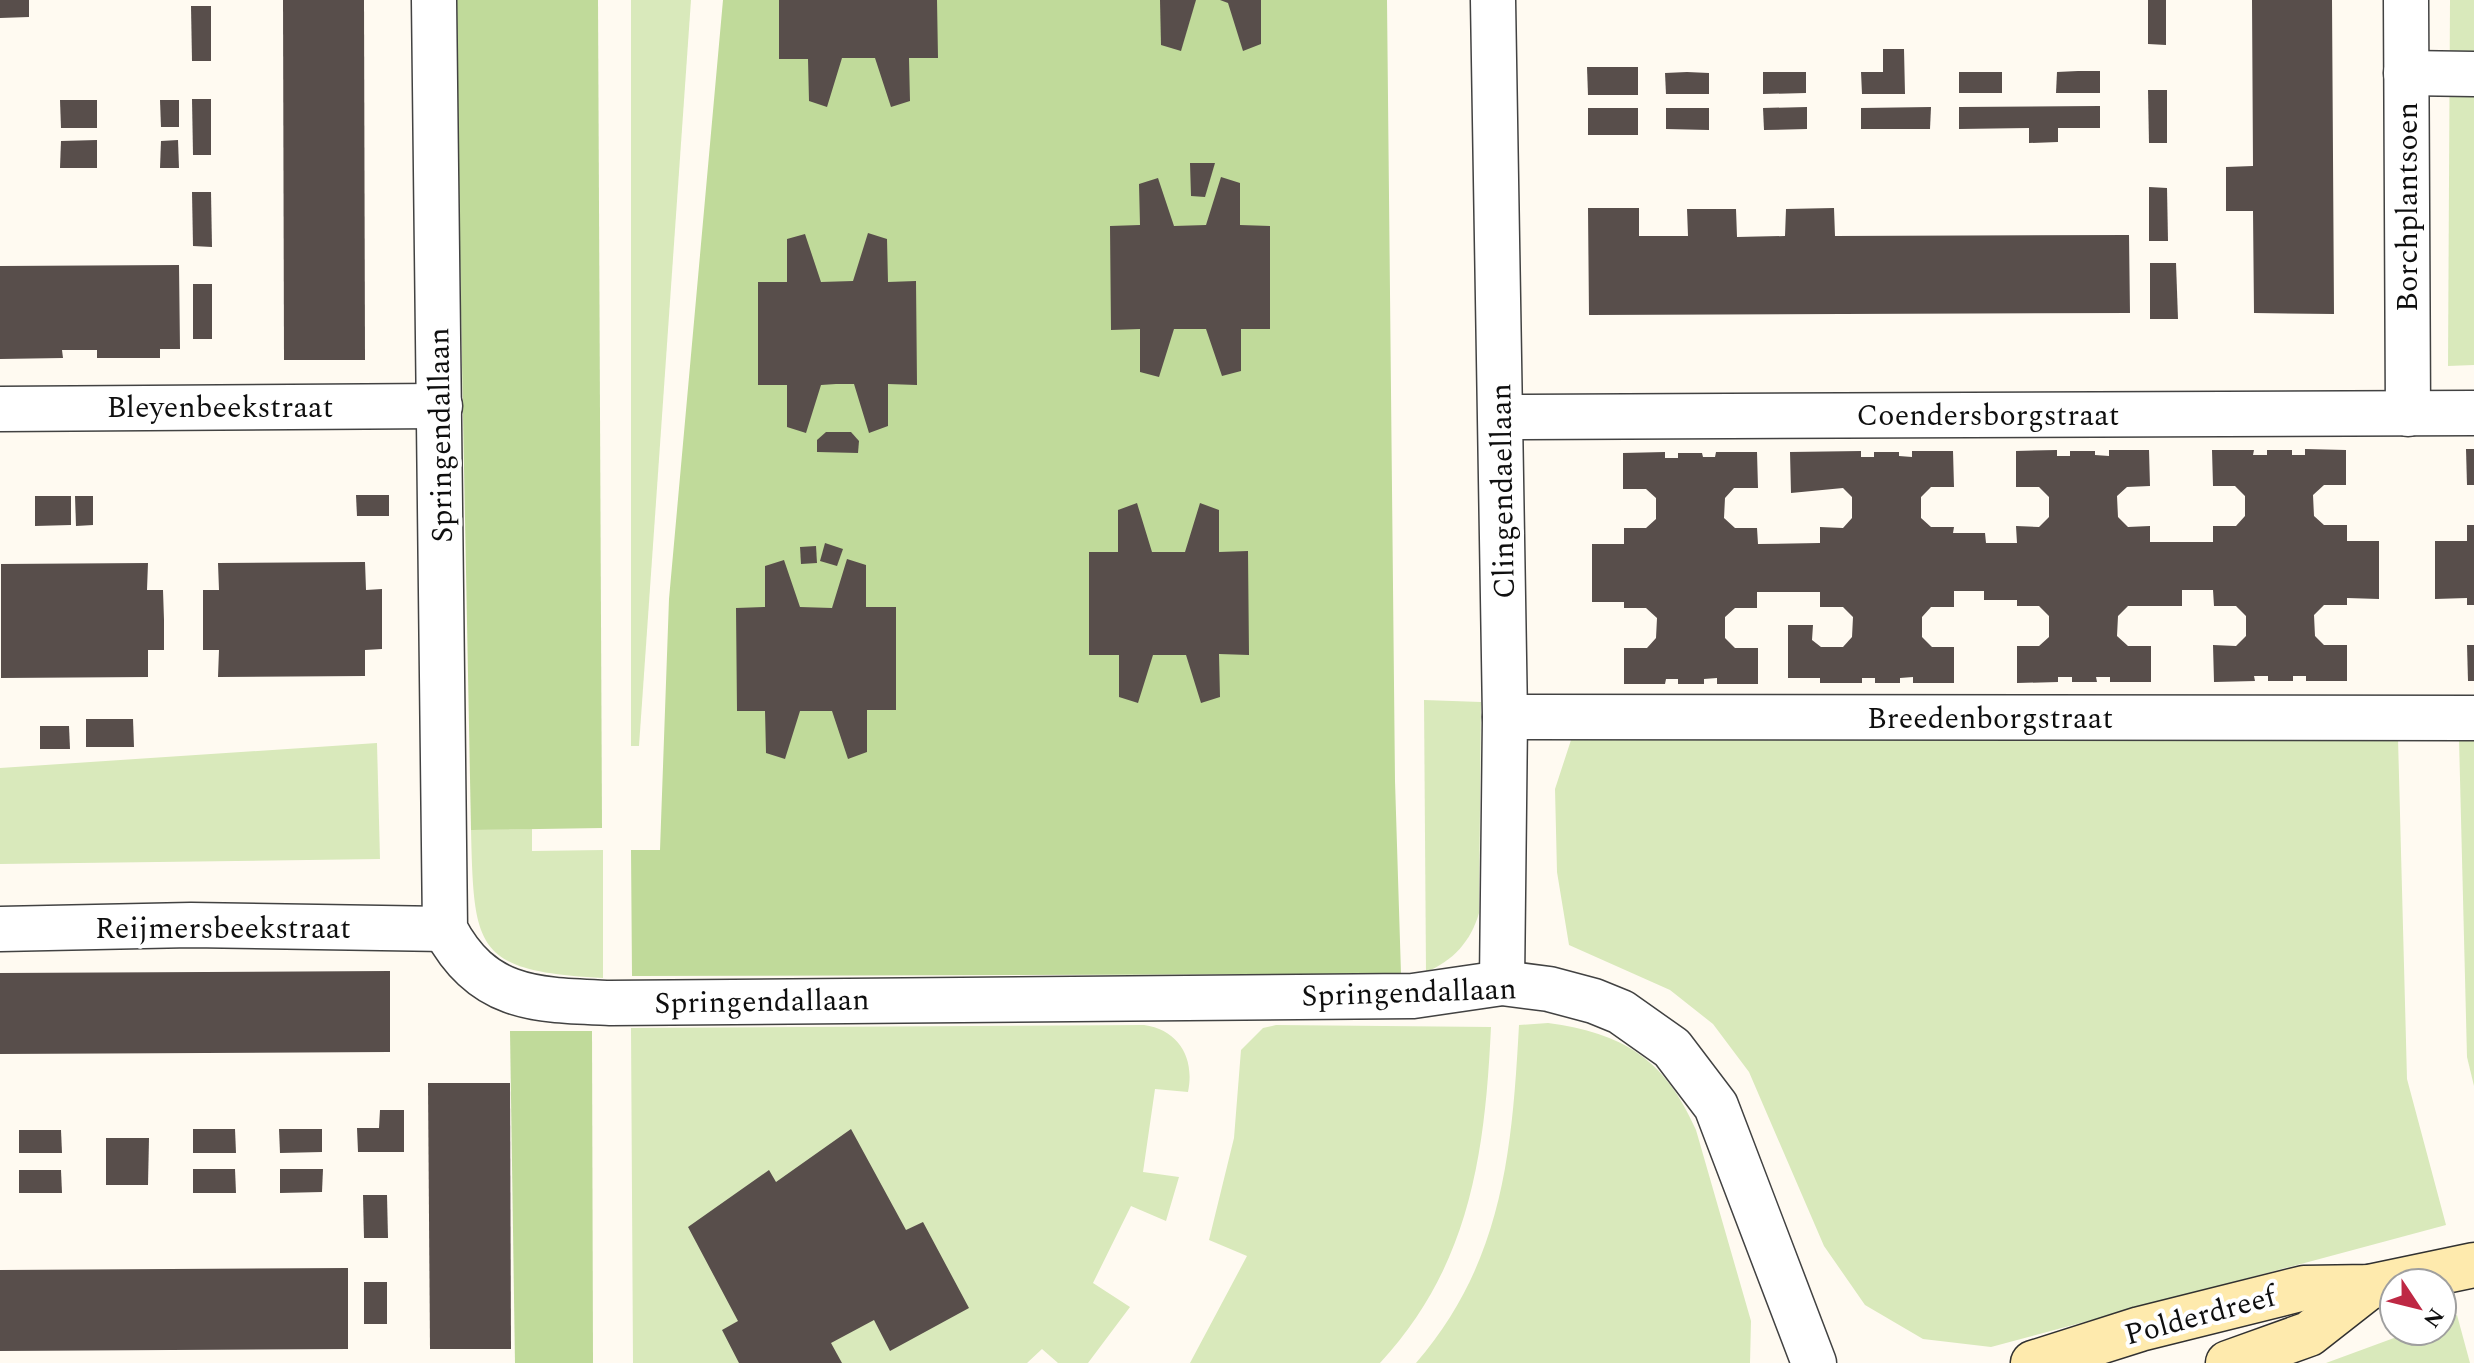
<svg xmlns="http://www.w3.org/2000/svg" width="2474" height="1363" font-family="Spectral,serif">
	<rect width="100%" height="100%" fill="#fffaf1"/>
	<g fill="#d9e9bb">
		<path d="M631 0H691L639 746H631Z"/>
		<path d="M2450 0H2474V365L2448 366Z"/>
		<path d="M1424 700 1481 702 1479 913C1471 941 1453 961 1426 972Z"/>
		<path d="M1572 737 2398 738 2407 1079 2446 1225 1991 1347 1923 1339 1865 1305 1824 1246 1749 1072 1713 1024 1670 990 1569 945 1557 872 1555 789Z"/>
		<path d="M2459 739H2474V1086L2467 1057Z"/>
		<path d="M377 743 380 859 0 864V768Z"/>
		<path d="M532 829V851L603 850V978C475 971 474 950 471 830Z"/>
		<path d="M1548 1023C1623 1033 1665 1059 1696 1130L1751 1321 1750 1363H1416C1503 1262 1512 1152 1519 1025Z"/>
		<path d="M1144 1025C1179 1030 1195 1058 1188 1092L1155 1089 1143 1172 1179 1177 1166 1221 1131 1206 1093 1283 1130 1307 1088 1363H1058L1042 1349 1027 1363H633L631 1028Z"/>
		<path d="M1276 1025 1491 1027C1485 1154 1470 1266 1380 1363H1190L1247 1256 1209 1240 1234 1138 1241 1050 1263 1028Z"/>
		<path d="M2457 1315 2470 1363H2326L2413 1331H2442V1320Z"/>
	</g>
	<g fill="#c0da9a">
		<path d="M455 0H598L602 828 471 830Z"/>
		<path d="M723 0H1387L1395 781 1401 974 632 976 631 850H660L669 599Z"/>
		<path d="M510 1031H592L593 1363H515Z"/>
	</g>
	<g fill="#584e4b">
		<path d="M0 0H29V17L0 18Z"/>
		<path d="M283 0H364L365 360H284Z"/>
		<path d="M779 0H937L938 58H909L910 101 891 107 875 58H842L827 107 809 101 808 59H779Z"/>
		<path d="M1160 0H1196L1181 51 1161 45Z"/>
		<path d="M1220 0H1261V44L1243 51 1228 3Z"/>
		<path d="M2148 0H2166V45L2148 44Z"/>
		<path d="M2252 0H2332L2334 314 2254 313 2253 211H2226V167L2253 166Z"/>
		<path d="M191 6H211V61H192Z"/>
		<path d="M1883 49H1904L1905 94H1862L1861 72H1883Z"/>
		<path d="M1587 67H1638V95H1588Z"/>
		<path d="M2078 71H2100V93H2056L2057 72Z"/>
		<path d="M1687 72 1709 73V94H1666L1665 73Z"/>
		<path d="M1763 72H1806V93L1763 94Z"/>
		<rect x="1959" y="72" width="43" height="21"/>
		<path d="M2148 90H2167V143H2149Z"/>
		<path d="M192 99H211V155H193Z"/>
		<path d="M60 100H97V128H61Z"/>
		<path d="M160 100H179V127H161Z"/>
		<path d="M2100 106V128H2058V142L2029 143V128L1959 129V107Z"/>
		<path d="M1807 107V129L1764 130 1763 108Z"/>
		<path d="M1931 107 1930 129H1861V108Z"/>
		<rect x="1588" y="108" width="50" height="27"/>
		<path d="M1666 108H1709V130L1666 129Z"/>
		<path d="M97 140V168H60L61 141Z"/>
		<path d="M178 140 179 168H160L161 141Z"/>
		<path d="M1190 163H1215L1205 197 1191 196Z"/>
		<path d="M1221 177 1240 183V225L1270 226V329H1241V371L1222 376 1206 329H1174L1159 377 1140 372V329L1111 330 1110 226 1140 225 1139 184 1158 178 1174 226 1206 225Z"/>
		<path d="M2149 187 2167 188 2168 241H2149Z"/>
		<path d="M192 192H211L212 247 193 246Z"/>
		<path d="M1588 208H1639V236H1688L1687 209H1736L1737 237 1785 236 1786 209 1834 208 1835 236 2129 235 2130 313 1589 315Z"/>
		<path d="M868 233 887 239 888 282 916 281 917 385 888 384V426L869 433 854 384H836L821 385 806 433 787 427V385H758V282H787V239L805 234 821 282 853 281Z"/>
		<path d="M2150 263H2176L2178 319H2150Z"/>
		<path d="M179 265 180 349H160V358H97V350H62L63 358 0 359V266Z"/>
		<rect x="193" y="284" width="19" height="55"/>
		<path d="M826 432H851L859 441 858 453 817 452V440Z"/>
		<path d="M2305 449 2346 450V485H2324L2313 495 2314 516 2324 525H2347V541H2379V599L2347 598V605H2324L2314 615 2315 636 2324 645H2347V681H2306V676H2293V681H2268V676H2254L2255 681 2214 682 2213 645 2236 646 2246 636V616L2236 606H2214L2213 590H2182V606H2128L2118 616 2117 636 2128 646H2151V682H2110V677H2096L2097 682H2072V677H2058V682L2017 683V646H2039L2049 637V616L2039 606H2017V600H1984V591H1954V607H1931L1922 617V637L1932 647H1954V683H1913V677L1900 678V683H1875V678H1862V683H1820V678H1788V625H1813L1812 640 1821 647H1843L1852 637 1853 617 1843 607H1820V592H1757V608H1735L1725 617V638L1735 648H1758V684H1717V678L1704 679V684H1678V679H1666L1665 684H1624V648H1647L1656 638 1657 618 1646 608H1624V602H1592V544H1624V528H1646L1656 519V498L1646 489H1623V453L1665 452V458H1678V453H1702L1703 457H1715L1716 452H1757L1758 488H1734L1725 498 1724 518 1735 528H1757L1758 544 1820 543V527L1843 528 1852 518V497L1843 488 1791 493 1790 452 1861 451V457H1874V452H1899V456L1912 457V451H1953L1954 487H1931L1921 497V518L1931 527H1954L1953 533H1985L1986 543H2017L2016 526 2039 527 2049 517V497L2039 487H2016V451L2057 450V456H2070V451H2095V455L2109 456V450H2149L2150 486 2127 487 2117 496 2118 517 2128 527 2150 526V542H2213V526H2236L2245 516V496L2235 486H2213L2212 450H2254L2253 455H2267V450H2292V455H2305Z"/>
		<path d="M2466 449H2474V485H2467Z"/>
		<path d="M356 495H389V516H357Z"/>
		<path d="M35 496H71V525L35 526Z"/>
		<path d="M75 496H93V525L76 526Z"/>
		<path d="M1137 503 1152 552H1185L1200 503 1219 510V552L1248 551 1249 655 1219 654 1220 697 1201 703 1186 655H1153L1138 703 1119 697V655H1089V552H1118V510Z"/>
		<path d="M2467 525H2474V605H2467V598L2435 599V541H2467Z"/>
		<path d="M825 543 843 549 837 566 820 561Z"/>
		<path d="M816 546 817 563 801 564 800 547Z"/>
		<path d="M847 559 866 565V607H896V710H867V752L848 759 832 711H800L785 759 766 753 765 711H737L736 608 765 607V566L784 560 800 607 832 608Z"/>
		<path d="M365 562 366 590 382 589V649L365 650V676L218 677 219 650H203V590H219L218 563Z"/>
		<path d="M148 563 147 590H163L164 620V650H148V677L1 678V564Z"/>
		<path d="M2467 645H2474V681H2468Z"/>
		<path d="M86 719H133L134 747H86Z"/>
		<path d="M40 726H69L70 749H40Z"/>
		<path d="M390 971V1052L0 1054V973Z"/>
		<path d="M428 1083H510L511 1349H430Z"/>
		<path d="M380 1110H404V1152H358L357 1128H379Z"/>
		<path d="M193 1129H235L236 1153H193Z"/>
		<path d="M279 1129H322V1152L280 1153Z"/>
		<path d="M851 1129 906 1230 923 1222 969 1308 890 1351 874 1320 831 1343 842 1363H739L722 1330 738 1321 688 1227 769 1170 776 1182Z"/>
		<path d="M19 1130H61L62 1153H19Z"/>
		<path d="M106 1138H149L148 1185H106Z"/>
		<path d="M193 1169H235L236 1193H193Z"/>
		<path d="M280 1169H323L322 1192 280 1193Z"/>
		<path d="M19 1170H61L62 1193H19Z"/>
		<path d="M363 1195H387L388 1238H364Z"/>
		<path d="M348 1268V1349L0 1351V1270Z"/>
		<rect x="364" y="1282" width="23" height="42"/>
	</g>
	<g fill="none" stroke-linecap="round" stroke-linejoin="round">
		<g stroke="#424242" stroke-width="47">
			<g id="street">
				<path d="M434 0 445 929C483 1001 537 1000 610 1003L1413 996 1502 983 1549 989 1594 1001 1621 1012 1672 1048 1716 1106 1814 1363"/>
				<path d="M1493 0 1505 717 1502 983"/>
				<path d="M2406 0 2408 414"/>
				<path d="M2406 73 2474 74"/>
				<path d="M0 409 440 406"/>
				<path d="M1501 417 2474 413"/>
				<path d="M1505 717 2474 718"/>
				<path d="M0 929 191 925 445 929"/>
			</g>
		</g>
		<g stroke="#313131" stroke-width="47">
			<g id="secondary">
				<path d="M2033 1363 2140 1329 2304 1288 2369 1287 2474 1265"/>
				<path d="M2228 1363 2309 1334 2369 1287"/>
			</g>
		</g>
		<use href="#street" stroke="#fff" stroke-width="44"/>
		<use href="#secondary" stroke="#feeaad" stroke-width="44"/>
	</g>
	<g text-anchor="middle" stroke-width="8" stroke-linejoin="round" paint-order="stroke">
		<g font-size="30" fill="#0f0f0f" stroke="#fff">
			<text transform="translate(2407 207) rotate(-90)" y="10">Borchplantsoen</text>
			<text x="220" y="417">Bleyenbeekstraat</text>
			<text x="1988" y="425">Coendersborgstraat</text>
			<text transform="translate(440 435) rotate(-91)" y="10">Springendallaan</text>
			<text transform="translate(1502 491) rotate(-91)" y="10">Clingendaellaan</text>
			<text x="1990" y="728">Breedenborgstraat</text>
			<text x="223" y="938">Reijmersbeekstraat</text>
			<text transform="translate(1409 992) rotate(-2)" y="10">Springendallaan</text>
			<text transform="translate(762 1001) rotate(-1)" y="10">Springendallaan</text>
			<text transform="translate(2200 1315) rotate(-15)" y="10">Polderdreef</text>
		</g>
	</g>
	<g transform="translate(2418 1307) rotate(125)"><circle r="38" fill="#ffffff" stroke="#9f9f9f" stroke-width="2"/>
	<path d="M0-6L14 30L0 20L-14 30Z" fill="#be2844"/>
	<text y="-12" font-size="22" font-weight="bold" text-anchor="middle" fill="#0f0f0f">N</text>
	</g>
</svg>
